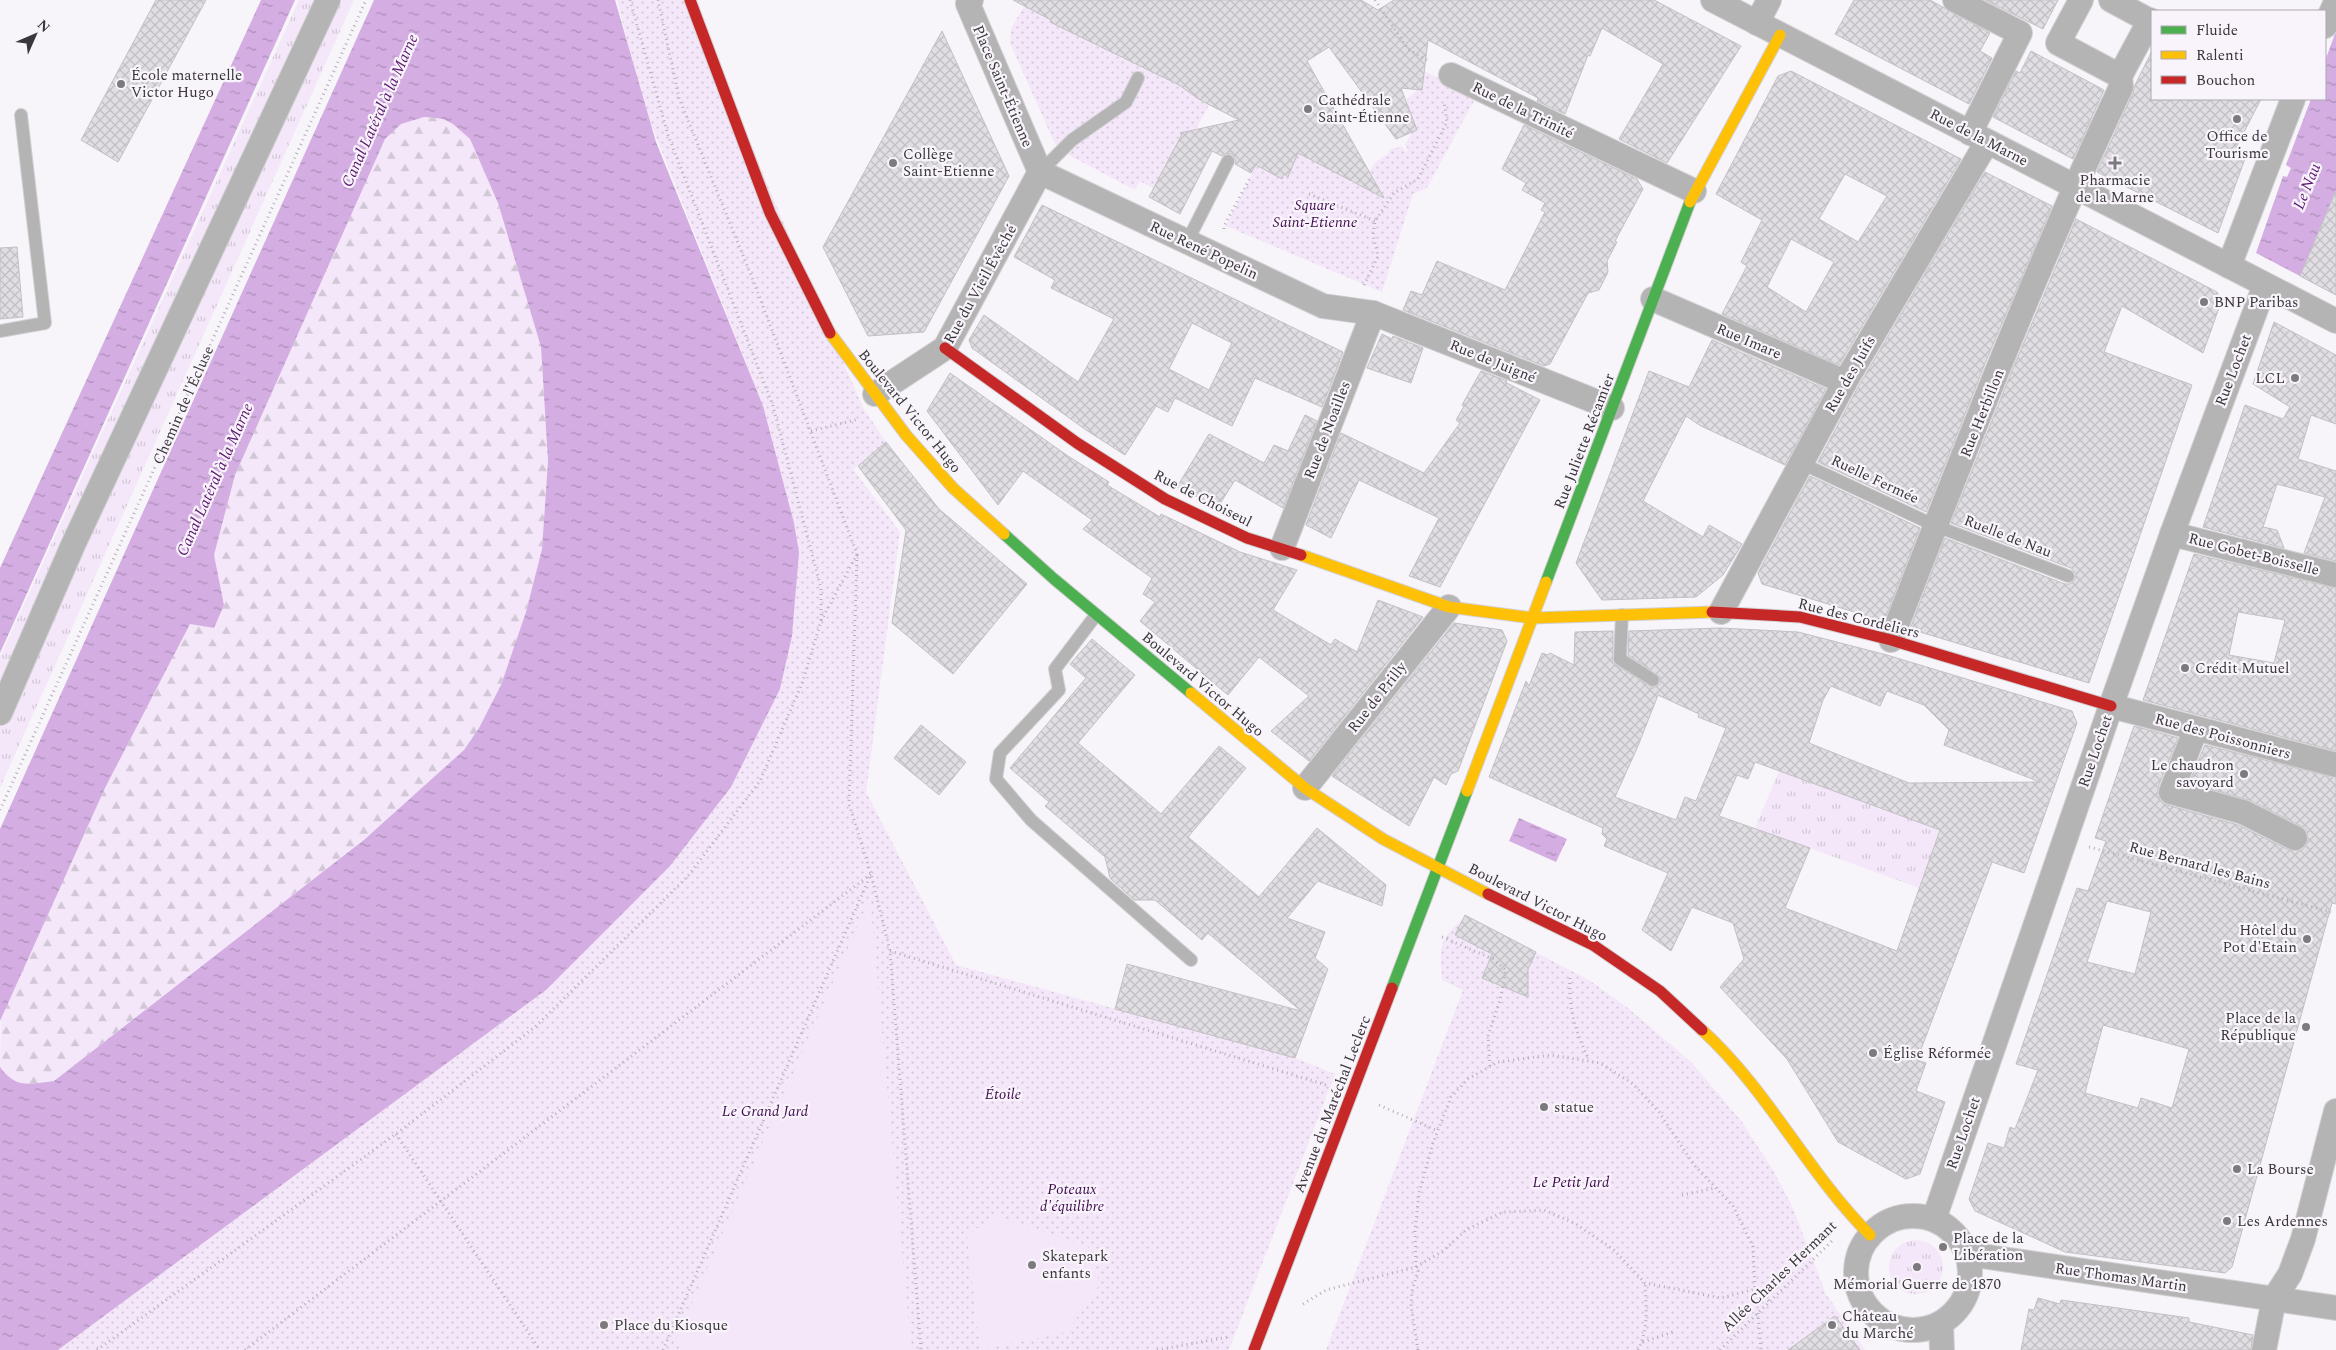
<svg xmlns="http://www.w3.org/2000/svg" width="2336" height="1350" font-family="Spectral,serif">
	<defs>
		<pattern id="grass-tufts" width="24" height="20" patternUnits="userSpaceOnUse" patternTransform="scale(1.25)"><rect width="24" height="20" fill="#f4e7f9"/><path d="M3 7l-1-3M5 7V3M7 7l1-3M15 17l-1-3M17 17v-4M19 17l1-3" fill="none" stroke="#d2c7d6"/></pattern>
		<pattern id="forest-firs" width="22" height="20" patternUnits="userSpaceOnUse" patternTransform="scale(1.25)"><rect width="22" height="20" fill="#f4e7f9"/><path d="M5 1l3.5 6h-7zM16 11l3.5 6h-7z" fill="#d2c7d6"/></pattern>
		<pattern id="park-dots" width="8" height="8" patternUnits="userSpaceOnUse" patternTransform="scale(1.25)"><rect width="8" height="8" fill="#f4e7f9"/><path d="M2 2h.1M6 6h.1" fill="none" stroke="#d2c7d6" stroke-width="1.8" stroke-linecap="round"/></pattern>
		<pattern id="water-ripples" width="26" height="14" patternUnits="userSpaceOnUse" patternTransform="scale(1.25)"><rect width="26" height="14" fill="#d4ade2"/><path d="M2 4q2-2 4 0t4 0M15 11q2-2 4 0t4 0" fill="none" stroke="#ad8eb8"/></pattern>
		<pattern id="building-cross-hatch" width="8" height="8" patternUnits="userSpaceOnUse" patternTransform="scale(1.25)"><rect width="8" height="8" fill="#e0dee2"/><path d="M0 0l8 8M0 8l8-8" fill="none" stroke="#c1bfc3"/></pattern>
	</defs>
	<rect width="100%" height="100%" fill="#f8f5fa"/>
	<g fill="url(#grass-tufts)">
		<path d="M299 0H325L0 706V657Z"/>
		<path d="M333 0H354L0 788V721Z"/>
		<path d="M1779 771 1940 829 1919 888 1755 828Z"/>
		<circle cx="1916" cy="1267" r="27"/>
	</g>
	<path fill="url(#forest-firs)" d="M420 117 443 119 453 124 470 139 498 203 541 347 548 461 542 549 526 612 501 685 479 728 464 750 391 818 54 1081 24 1085 7 1076 0 1067 1 1017 105 788 190 624 214 628 224 605 214 555 235 475 385 139 396 126Z"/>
	<g fill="url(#park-dots)">
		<path d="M617 0H690L830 333 864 409 886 442 853 469 900 532 866 792 956 965 1295 1058 1335 1074 1229 1350H58L546 990 780 689 792 636 795 593 787 496 748 368 643 104Z"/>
		<path d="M1024 6 1056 10 1051 22 1056 25 1062 13 1079 22 1074 34 1079 36 1103 34 1097 46 1103 48 1109 37 1124 46 1119 57 1124 60 1130 49 1146 57 1141 68 1147 70 1152 60 1169 68 1163 79 1169 81 1174 72 1202 95 1200 101 1209 105 1194 133 1188 131 1183 132 1154 189 1140 181 1135 190 1063 152 1054 142 1010 43 1011 29Z"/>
		<path d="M1418 68 1476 97 1427 188 1413 194 1382 292 1226 226 1258 162 1288 176 1295 151 1350 178V183H1354L1355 179 1373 177 1369 171 1377 161 1389 153V149L1402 147 1406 152 1408 149 1405 145 1412 132 1417 130 1409 113 1407 99 1417 90H1422Z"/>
		<path d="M1466 916 1589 980 1628 1008 1691 1062 1742 1122 1773 1170 1792 1206 1826 1294 1865 1350H1326L1463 990 1442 980C1440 943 1438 941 1466 916Z"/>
	</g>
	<g fill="#f4e7f9">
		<path d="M870 898 911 1350H683L675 1342Z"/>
		<path d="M996 1216 1088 1247 1100 1284 1067 1332 980 1350 967 1235Z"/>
	</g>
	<g fill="url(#water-ripples)">
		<path d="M261 0H295L0 653V568Z"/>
		<path d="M374 0H615L656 142 763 406 794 523 799 552 792 636 780 689 731 787 670 866 546 990 58 1350H0V1067C16 1089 29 1084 54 1081L365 839 464 750 479 728 501 685 526 612 542 549 548 461 541 347 498 203 470 139 453 124 443 119 424 117 401 124 385 139 235 475 214 555 224 605 214 628 190 624 105 788 0 1021V829Z"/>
		<path d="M2336 31V190L2300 276 2256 253 2283 176 2287 177 2291 168 2286 165 2311 99H2325V61Z"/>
		<path d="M1519 818 1567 839 1556 862 1509 841Z"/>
	</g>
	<g fill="url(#building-cross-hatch)" stroke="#c2c0c4" fill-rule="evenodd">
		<path d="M156 0H206L118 162 81 140Z"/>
		<path d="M1013 0H1361L1378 10 1394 0H1654L1741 46 1667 163 1619 139 1663 64 1602 28 1590 56 1588 55 1565 114 1537 101 1538 98 1428 40 1422 90 1401 88 1417 130 1396 139 1329 47 1307 61 1384 198 1298 153 1288 177 1284 174 1282 179 1256 165 1251 173 1235 164 1236 160 1232 154 1227 153 1222 156 1212 151 1180 214 1149 197 1182 134 1180 133 1239 120 1200 100 1179 85 1050 22 1051 20Z"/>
		<path d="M1854 0H1930L1990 33 1980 51 1992 58 1969 104 1835 34Z"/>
		<path d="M1985 0H2058L2043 29Z"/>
		<path d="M942 31 1009 176 924 332 868 336 823 247Z"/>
		<path d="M2031 51 2104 90 2073 159 1993 117 2016 71 2020 73Z"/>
		<path d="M2152 51V99H2261L2236 148 2247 153 2218 233 2097 172 2133 93 2135 85Z"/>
		<path d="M1791 71 1961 159 1839 365 1722 314 1747 266 1741 262 1762 220 1716 194 1778 76ZM1845 174 1887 196 1858 242 1819 219ZM1791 239 1834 262 1806 312 1767 287Z"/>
		<path d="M1524 125 1637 179 1643 189 1615 241 1617 242 1607 261 1608 272 1599 290 1588 293 1550 364 1544 366 1403 310 1411 291 1422 295 1437 261 1505 290 1545 212 1541 210 1545 203 1522 190 1526 183 1502 169Z"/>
		<path d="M1985 172 2052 206 1988 356 1926 512 1818 462 1857 389Z"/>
		<path d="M2336 191V295L2300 276Z"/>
		<path d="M1042 205 1343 352 1322 407 1255 378 1232 426 1175 398 1168 412 1156 406 1125 455 1086 430 972 348 969 340 984 315 1078 382 1114 319 1051 288 1055 280 1014 257ZM1192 323 1232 343 1209 390 1169 369Z"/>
		<path d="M2076 219 2217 292 2221 302 2203 353 2122 306 2104 352 2192 385 2089 683 1910 629 1945 538 2065 584H2070L2075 579 2076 574 2071 568 1951 523 2014 366Z"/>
		<path d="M17 247 23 317 0 319V248Z"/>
		<path d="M2274 322 2336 355V424L2311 415 2298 459 2336 471V561L2304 553 2325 497 2277 484 2263 527 2277 530 2284 548 2203 527 2245 405 2283 419 2290 407 2253 384Z"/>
		<path d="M1382 334 1392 339 1393 336 1423 348 1411 383 1367 368Z"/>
		<path d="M1712 340 1826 389 1785 465 1701 426 1686 416 1643 501 1703 537 1709 525 1742 544 1723 575 1696 597 1602 600 1576 563 1649 371 1689 387Z"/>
		<path d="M1481 371 1507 381 1505 382 1540 400 1440 587 1409 576 1439 518 1359 480 1331 538 1306 525 1341 433 1424 473 1460 423 1456 420 1464 406 1462 405Z"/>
		<path d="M950 373 1068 456 1109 482 1107 485 1160 517 1161 514 1240 552 1297 570 1273 610 1331 645 1335 639 1357 652 1378 600 1423 617 1309 761 1271 731 1309 696 1259 657 1228 695 1140 621 1155 602 1143 594 1152 578 1083 529 1092 520 1023 471 998 505 927 411Z"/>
		<path d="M1305 415 1317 421 1283 508 1235 480 1218 507 1177 487 1209 434 1264 463 1274 445 1288 451Z"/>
		<path d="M886 442 939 509 1027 584 953 674 892 623 906 530 858 466Z"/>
		<path d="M1810 476 1920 528 1884 621 1762 584 1758 573Z"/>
		<path d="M2194 554 2336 588V751L2143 700ZM2238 612 2285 620 2274 663 2229 655Z"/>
		<path d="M1454 623 1502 630 1507 641 1458 771 1451 774 1446 785 1434 777 1409 826 1332 776Z"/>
		<path d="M1721 628 1798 632 1887 655 2072 711 2077 723 2024 873 1992 862 1917 1060 1926 1063 1916 1091 1945 1102 1920 1174 1906 1179 1838 1142 1787 1059 1720 987 1744 959 1733 923 1692 907 1671 951 1642 930 1668 873 1604 846 1607 839 1602 834 1603 828 1489 777 1526 681 1529 686 1542 653 1548 655 1550 653 1574 665 1575 632 1613 631V663L1653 688 1660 684V677L1628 655 1629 631ZM1831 686 1880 706 1887 691 1924 705 1949 730 1944 745 2040 782 1909 783 1809 743 1823 700ZM1658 695 1699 714 1698 717 1726 728 1696 801 1685 797 1676 820 1615 797 1638 746ZM1755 762 1940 830 1897 951 1785 908 1810 848 1719 816 1737 775 1748 779Z"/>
		<path d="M1092 639 1135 675 1078 743 1161 814 1219 746 1246 768 1188 837 1259 897 1317 828 1386 885 1382 906 1318 881 1287 918 1325 932 1315 958 1328 969 1295 1058 1115 1009 1127 964 1301 1011 1208 933 1202 940 1155 900H1134L1110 878 1105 857 1045 806 1049 802 1010 768 1086 678 1070 664Z"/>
		<path d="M921 725 966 762 939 795 894 758Z"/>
		<path d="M2134 726 2178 738 2158 787V795L2161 802 2167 805 2238 825 2289 850H2302L2307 844V831L2301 826 2249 800 2189 783 2205 745 2336 778V904L2332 903 2232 1267 2225 1273 2065 1252 1975 1211 1969 1199 1988 1143 2004 1148 2010 1127 2015 1129 2038 1070 2016 1064 2077 888 2088 891 2106 841 2095 838ZM2107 901 2151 912 2135 974 2087 962ZM2103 1025 2189 1049 2172 1108 2141 1098 2138 1108 2085 1093Z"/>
		<path d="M1465 915 1536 952 1528 969V997L1482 978 1492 954 1455 935Z"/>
		<path d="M2038 1298 2060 1304 2061 1300 2189 1318V1322L2253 1335 2251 1350H2021L2029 1309 2034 1310Z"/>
		<path d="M1835 1316 1860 1350H1788Z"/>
	</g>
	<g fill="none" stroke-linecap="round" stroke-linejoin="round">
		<g stroke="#d2d0d3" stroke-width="14">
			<g id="lane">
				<path d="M1040 172 1072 140 1126 102 1138 78"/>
				<path d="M1187 242 1228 161"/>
				<path d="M0 331 45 323 21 115"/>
				<path d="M1801 463 1936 526 2068 576"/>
				<path d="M1096 615 1055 669 1059 690 1000 753 996 779 1031 820 1191 960"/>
				<path d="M1622 615 1620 659 1653 680"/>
			</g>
		</g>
		<g stroke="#d2d0d3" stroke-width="26">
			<g id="street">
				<path d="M971 0 968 4 1040 172"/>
				<path d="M1713 0 2336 321"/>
				<path d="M1955 0 2020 33 1970 133"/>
				<path d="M2111 0 2152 22"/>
				<path d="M1757 23 1769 0"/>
				<path d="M2325 26 2336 2"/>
				<path d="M1451 75 1694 191"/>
				<path d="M2120 76 2150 20"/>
				<path d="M1040 172 1323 306 1373 313 1612 408"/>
				<path d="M2229 266 2293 99"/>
				<path d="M1653 299 1845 382"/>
				<path d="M875 394 945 348 1040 172"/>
				<path d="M2172 534 2336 575"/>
				<path d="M1282 548 1373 313"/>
				<path d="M1721 612 1845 382 1987 142"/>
				<path d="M1891 640C1963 454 2036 267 2121 87L2120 76 2058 43 2081 0"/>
				<path d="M2111 706 2336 765"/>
				<path d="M0 713 73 545 328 0"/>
				<path d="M2196 729 2171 792 2243 812 2295 838"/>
				<path d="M1305 788 1449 607"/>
				<circle cx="1913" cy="1273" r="57"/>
				<path d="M1934 1219 2111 706 2172 534 2265 285"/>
				<path d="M1968 1254 2336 1308"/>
				<path d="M1941 1324 1942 1350"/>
				<path d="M2264 1350 2274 1299 2290 1274 2303 1239 2336 1111"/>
			</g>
		</g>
		<g stroke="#d2d0d3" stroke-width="13">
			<g id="fast">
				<path d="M1004 534 1054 579 1191 693"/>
				<path d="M1546 582 1690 202"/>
				<path d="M1392 988 1467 791"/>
			</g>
		</g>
		<g stroke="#d2d0d3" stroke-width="13">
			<g id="slow">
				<path d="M1690 202 1780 35"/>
				<path d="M830 333 906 435 953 488 1004 534"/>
				<path d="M1301 555 1449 607 1533 618 1712 612"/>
				<path d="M1191 693 1305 788 1383 839 1488 894"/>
				<path d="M1467 791 1546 582"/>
				<path d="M1702 1030C1768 1090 1807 1172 1870 1235"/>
			</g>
		</g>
		<g stroke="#d2d0d3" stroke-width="13">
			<g id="jam">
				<path d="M690 0 770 213 830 333"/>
				<path d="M945 348 1077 443 1165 499 1247 538 1301 555"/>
				<path d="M1712 612 1800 617 1891 640 2111 706"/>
				<path d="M1488 894 1593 945 1660 991 1702 1030"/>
				<path d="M1254 1350 1392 988"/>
			</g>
		</g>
		<g stroke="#b2b1b4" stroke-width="3" stroke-dasharray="1 4" stroke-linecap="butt">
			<path d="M630 0 668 135 773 406 821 588V620"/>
			<path d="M1375 0 1408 49 1430 62"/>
			<path d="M1309 194 1375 221"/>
			<path d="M1224 229V226L1250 178"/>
			<path d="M1364 285 1378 256 1373 235 1375 221 1394 193 1418 179 1447 122 1444 102"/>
			<path d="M811 431 859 419"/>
			<path d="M857 555 849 804 871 874 890 951 921 1350"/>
			<path d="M0 810 366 0"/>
			<path d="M2089 847 2331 912"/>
			<path d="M1442 937 1493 959 1506 970 1500 1000 1488 1036 1490 1066"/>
			<path d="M890 951 1326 1085"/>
			<path d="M1570 978C1568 1008 1576 1033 1589 1060"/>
			<path d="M1379 1105 1438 1131"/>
			<path d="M396 1134 540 1350"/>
			<path d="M1682 1195 1715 1188"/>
			<path d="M1303 1304 1326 1290 1416 1267 1443 1251 1466 1230 1503 1212 1544 1210 1576 1224 1614 1250 1645 1283 1721 1298 1755 1289"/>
			<path d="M1758 1313 1761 1350"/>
			<path d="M1643 1342 1673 1332"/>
			<path d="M97 1350 396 1134 535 1027 688 876 760 781 803 681 821 621 857 554 753 280 679 98 658 0"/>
			<path d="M245 1350 871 874"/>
			<path d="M663 1350 871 874"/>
			<path d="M1157 1350 1228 1337"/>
			<path d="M1418 1350 1411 1306 1412 1291 1418 1271 1416 1267 1415 1231 1419 1193 1433 1143 1451 1097 1468 1079 1498 1062 1551 1055 1600 1063 1633 1084 1659 1112 1694 1165 1733 1206 1753 1247 1755 1289 1770 1302"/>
			<path d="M1638 1350C1649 1329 1646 1306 1645 1283"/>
			<path d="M1720 1350 1834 1239"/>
		</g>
		<use href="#lane" stroke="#b5b4b5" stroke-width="12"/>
		<use href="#street" stroke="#b5b4b5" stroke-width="24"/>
		<use href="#fast" stroke="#4caf50" stroke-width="11"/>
		<use href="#slow" stroke="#ffc107" stroke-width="11"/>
		<use href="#jam" stroke="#c62828" stroke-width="11"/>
	</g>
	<g fill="#7c7a7d" stroke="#f9f4fb" stroke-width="2">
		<circle cx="121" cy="84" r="5"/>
		<circle cx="1308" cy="109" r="5"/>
		<circle cx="2237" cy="119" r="5"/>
		<circle cx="893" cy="163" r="5"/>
		<path d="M2112.5 155.5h5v5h5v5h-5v5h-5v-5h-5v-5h5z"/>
		<circle cx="2204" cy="302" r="5"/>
		<circle cx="2295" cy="378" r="5"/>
		<circle cx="2185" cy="668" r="5"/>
		<circle cx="2244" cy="774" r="5"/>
		<circle cx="2307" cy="939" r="5"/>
		<circle cx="2306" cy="1027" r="5"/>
		<circle cx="1873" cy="1053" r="5"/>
		<circle cx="1544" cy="1107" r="5"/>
		<circle cx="2237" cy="1169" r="5"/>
		<circle cx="2227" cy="1221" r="5"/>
		<circle cx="1943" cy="1247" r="5"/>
		<circle cx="1032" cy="1265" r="5"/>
		<circle cx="1917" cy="1267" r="5"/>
		<circle cx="604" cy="1325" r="5"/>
		<circle cx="1832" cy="1325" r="5"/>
	</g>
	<g text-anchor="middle" stroke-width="4.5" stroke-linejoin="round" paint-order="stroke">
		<g font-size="15" fill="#39373a" stroke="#f9f4fb" text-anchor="start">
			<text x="131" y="80">École maternelle<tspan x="131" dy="17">Victor Hugo</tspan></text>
			<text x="1318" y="105">Cathédrale<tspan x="1318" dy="17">Saint-Étienne</tspan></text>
			<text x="2237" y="141" text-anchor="middle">Office de<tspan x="2237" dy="17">Tourisme</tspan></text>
			<text x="903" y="159">Collège<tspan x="903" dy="17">Saint-Etienne</tspan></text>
			<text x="2115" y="185" text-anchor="middle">Pharmacie<tspan x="2115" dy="17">de la Marne</tspan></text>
			<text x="2214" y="307">BNP Paribas</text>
			<text x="2285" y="383" text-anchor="end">LCL</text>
			<text x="2195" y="673">Crédit Mutuel</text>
			<text x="2234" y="770" text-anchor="end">Le chaudron<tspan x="2234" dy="17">savoyard</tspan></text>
			<text x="2297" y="935" text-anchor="end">Hôtel du<tspan x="2297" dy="17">Pot d'Etain</tspan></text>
			<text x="2296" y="1023" text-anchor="end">Place de la<tspan x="2296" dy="17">République</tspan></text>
			<text x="1883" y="1058">Église Réformée</text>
			<text x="1554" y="1112">statue</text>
			<text x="2247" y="1174">La Bourse</text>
			<text x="2237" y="1226">Les Ardennes</text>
			<text x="1953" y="1243">Place de la<tspan x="1953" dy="17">Libération</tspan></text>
			<text x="1042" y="1261">Skatepark<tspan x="1042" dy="17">enfants</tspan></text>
			<text x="1917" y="1289" text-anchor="middle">Mémorial Guerre de 1870</text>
			<text x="1842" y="1321">Château<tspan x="1842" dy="17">du Marché</tspan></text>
			<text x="614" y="1330">Place du Kiosque</text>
		</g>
		<g font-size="15" fill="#39373a" stroke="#f9f4fb">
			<text transform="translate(1003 86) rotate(67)" y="5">Place Saint-Étienne</text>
			<text transform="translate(1523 110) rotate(26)" y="5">Rue de la Trinité</text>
			<text transform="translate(1979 137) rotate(27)" y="5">Rue de la Marne</text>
			<text transform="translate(1204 250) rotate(25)" y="5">Rue René Popelin</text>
			<text transform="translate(980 284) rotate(-61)" y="5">Rue du Vieil Évêché</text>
			<text transform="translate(1749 341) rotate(23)" y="5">Rue Imare</text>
			<text transform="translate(1493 361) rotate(22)" y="5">Rue de Juigné</text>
			<text transform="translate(2233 370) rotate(-69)" y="5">Rue Lochet</text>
			<text transform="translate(1850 374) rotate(-60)" y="5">Rue des Juifs</text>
			<text transform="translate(183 405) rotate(-66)" y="5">Chemin de l'Écluse</text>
			<text transform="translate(910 411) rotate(51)" y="5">Boulevard Victor Hugo</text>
			<text transform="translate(1982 413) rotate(-68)" y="5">Rue Herbillon</text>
			<text transform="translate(1327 430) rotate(-69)" y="5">Rue de Noailles</text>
			<text transform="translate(1584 441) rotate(-69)" y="5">Rue Juliette Récamier</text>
			<text transform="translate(1875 479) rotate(25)" y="5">Ruelle Fermée</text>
			<text transform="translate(1203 498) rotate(27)" y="5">Rue de Choiseul</text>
			<text transform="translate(2008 536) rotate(21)" y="5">Ruelle de Nau</text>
			<text transform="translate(2254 554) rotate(14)" y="5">Rue Gobet-Boisselle</text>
			<text transform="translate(1859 618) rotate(14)" y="5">Rue des Cordeliers</text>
			<text transform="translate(1203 684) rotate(40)" y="5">Boulevard Victor Hugo</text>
			<text transform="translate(1377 697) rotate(-52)" y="5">Rue de Prilly</text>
			<text transform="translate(2223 736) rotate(15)" y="5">Rue des Poissonniers</text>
			<text transform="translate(2095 751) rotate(-71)" y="5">Rue Lochet</text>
			<text transform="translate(2200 865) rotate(15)" y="5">Rue Bernard les Bains</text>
			<text transform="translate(1538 902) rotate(27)" y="5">Boulevard Victor Hugo</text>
			<text transform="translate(1332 1104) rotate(-69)" y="5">Avenue du Maréchal Leclerc</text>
			<text transform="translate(1963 1133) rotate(-71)" y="5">Rue Lochet</text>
			<text transform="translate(1779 1276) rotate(-44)" y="5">Allée Charles Hermant</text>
			<text transform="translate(2121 1277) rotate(8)" y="5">Rue Thomas Martin</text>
		</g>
		<g font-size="15" font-style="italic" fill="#3f0c4f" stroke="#f9f4fb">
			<text x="1315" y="210">Square<tspan x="1315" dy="17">Saint-Etienne</tspan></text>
			<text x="1003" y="1099">Étoile</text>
			<text x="765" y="1116">Le Grand Jard</text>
			<text x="1571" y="1187">Le Petit Jard</text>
			<text x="1072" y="1194">Poteaux<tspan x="1072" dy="17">d'équilibre</tspan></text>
		</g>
		<g font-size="16" font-style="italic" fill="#5c1971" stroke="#f9f4fb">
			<text transform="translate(379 110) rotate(-66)" y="6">Canal Latéral à la Marne</text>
			<text transform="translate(2306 186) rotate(-68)" y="6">Le Nau</text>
			<text transform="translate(214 479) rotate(-66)" y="6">Canal Latéral à la Marne</text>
		</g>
	</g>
	<rect x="2151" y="10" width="175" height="90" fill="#f9f4fb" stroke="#aca8ae"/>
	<rect x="2161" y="26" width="25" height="8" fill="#4caf50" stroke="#aca8ae"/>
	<text x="2196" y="35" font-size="15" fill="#39373a">Fluide</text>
	<rect x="2161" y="51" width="25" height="8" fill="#ffc107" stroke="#aca8ae"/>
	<text x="2196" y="60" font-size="15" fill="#39373a">Ralenti</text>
	<rect x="2161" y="76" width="25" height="8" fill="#c62828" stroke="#aca8ae"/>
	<text x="2196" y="85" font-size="15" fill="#39373a">Bouchon</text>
	<g transform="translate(35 35) rotate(45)" stroke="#f9f4fb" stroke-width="4" paint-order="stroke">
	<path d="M0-4L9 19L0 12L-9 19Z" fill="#39373a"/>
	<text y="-8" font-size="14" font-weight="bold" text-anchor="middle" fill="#39373a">N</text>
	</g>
</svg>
